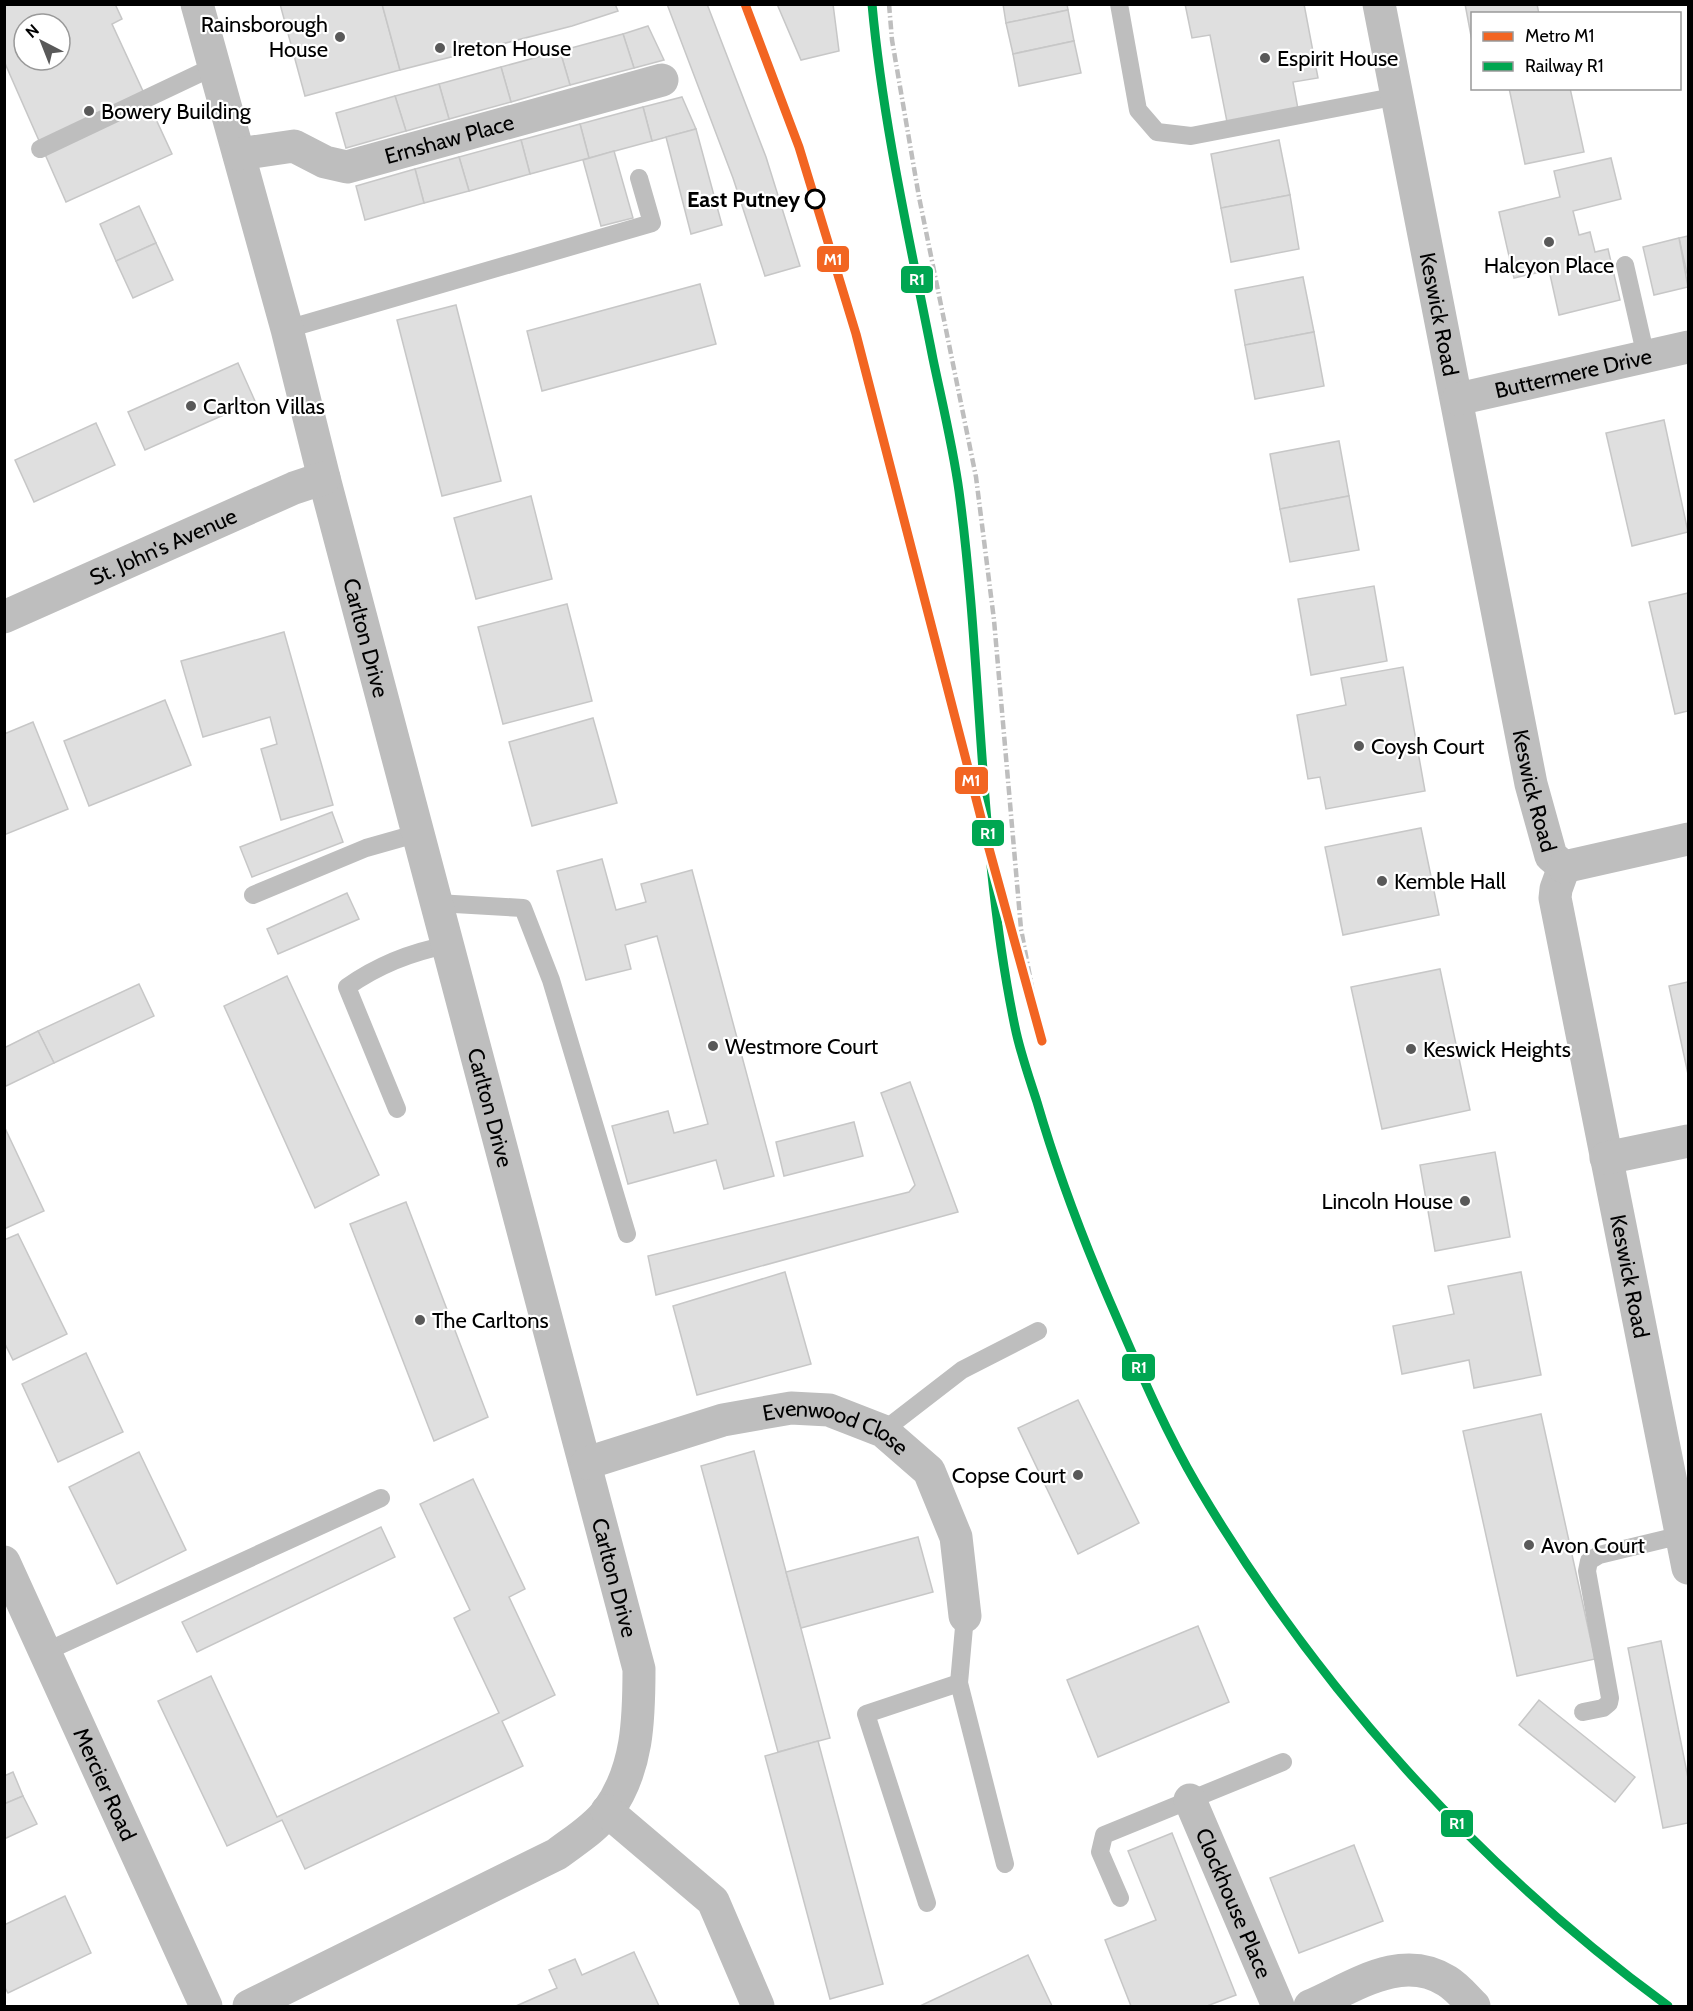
<svg xmlns="http://www.w3.org/2000/svg" width="1693" height="2011" font-family="Cabin,sans-serif">
	<rect width="100%" height="100%" fill="#fff"/>
	<g fill="#dfdfdf" stroke="#c7c7c7" stroke-width="1.5" fill-rule="evenodd">
		<path d="M4 4H115L122 19 112 24 172 154 66 202 4 61ZM24 24H60V60H24Z"/>
		<path d="M280 4H382L400 70 305 96Z"/>
		<path d="M382 4H615L618 11 572 26 400 70Z"/>
		<path d="M667 4H707L766 157 800 266 765 276 733 178Z"/>
		<path d="M777 4H833L839 51 801 60Z"/>
		<path d="M1003 4H1067L1068 10 1006 23Z"/>
		<path d="M1185 4H1304L1318 78 1293 82 1298 109 1227 122 1210 35 1192 38Z"/>
		<path d="M1465 4H1537L1539 14H1472V41Z"/>
		<path d="M1068 10 1074 41 1013 54 1006 23Z"/>
		<path d="M648 26 664 60 634 68 623 34Z"/>
		<path d="M623 34 634 68 570 85 560 51Z"/>
		<path d="M1074 41 1081 73 1019 86 1013 54Z"/>
		<path d="M560 51 570 85 511 102 501 67Z"/>
		<path d="M501 67 511 102 449 119 439 84Z"/>
		<path d="M439 84 449 119 406 131 395 96Z"/>
		<path d="M1509 88H1570L1584 152 1525 164Z"/>
		<path d="M395 96 406 131 346 148 336 113Z"/>
		<path d="M682 97 696 129 652 141 643 107Z"/>
		<path d="M643 107 652 141 589 158 580 124Z"/>
		<path d="M580 124 589 158 530 174 521 140Z"/>
		<path d="M696 129 722 225 691 234 666 137Z"/>
		<path d="M521 140 530 174 469 191 459 157Z"/>
		<path d="M1279 140 1290 195 1221 208 1211 154Z"/>
		<path d="M614 151 633 218 601 226 583 160Z"/>
		<path d="M459 157 469 191 424 203 415 169Z"/>
		<path d="M1611 158 1621 199 1573 211 1579 235 1590 232 1595 252 1608 249 1620 300 1559 315 1549 270 1514 278 1499 212 1560 197 1554 171Z"/>
		<path d="M415 169 424 203 365 220 356 186Z"/>
		<path d="M1290 195 1299 249 1231 262 1221 208Z"/>
		<path d="M139 206 156 243 116 261 100 224Z"/>
		<path d="M1688 236V278L1679 238Z"/>
		<path d="M1679 238 1688 287 1654 295 1643 247Z"/>
		<path d="M156 243 173 280 133 298 116 261Z"/>
		<path d="M1303 277 1314 332 1245 345 1235 290Z"/>
		<path d="M700 284 716 344 542 391 527 331Z"/>
		<path d="M456 305 501 481 442 496 397 320Z"/>
		<path d="M1314 332 1324 386 1255 399 1245 345Z"/>
		<path d="M238 363 255 401 145 450 128 412Z"/>
		<path d="M1664 420 1688 532 1632 546 1606 433Z"/>
		<path d="M96 423 115 465 34 502 15 460Z"/>
		<path d="M1339 441 1349 496 1280 509 1270 454Z"/>
		<path d="M531 496 552 579 476 599 454 518Z"/>
		<path d="M1349 496 1359 550 1290 562 1280 509Z"/>
		<path d="M1374 586 1387 661 1311 675 1298 599Z"/>
		<path d="M1688 593V711L1675 714 1649 602Z"/>
		<path d="M567 604 592 701 503 724 478 627Z"/>
		<path d="M284 632 333 805 281 820 261 749 277 744 270 717 203 737 181 661Z"/>
		<path d="M1403 667 1425 791 1326 809 1320 777 1308 779 1297 715 1346 705 1341 678Z"/>
		<path d="M165 700 191 765 89 806 64 741Z"/>
		<path d="M593 718 617 803 532 826 509 742Z"/>
		<path d="M33 722 68 809 4 835V734Z"/>
		<path d="M332 812 343 842 252 877 240 847Z"/>
		<path d="M1421 828 1439 915 1343 935 1325 847Z"/>
		<path d="M602 859 616 910 646 902 641 884 692 870 774 1176 724 1189 716 1160 628 1184 612 1126 668 1111 674 1133 708 1124 657 936 625 945 631 969 586 980 557 871Z"/>
		<path d="M347 893 359 919 278 954 267 929Z"/>
		<path d="M1440 969 1470 1110 1382 1129 1351 987Z"/>
		<path d="M287 976 379 1175 315 1208 224 1006Z"/>
		<path d="M1688 982V1074L1669 986Z"/>
		<path d="M139 984 154 1016 54 1063 38 1031Z"/>
		<path d="M38 1031 54 1063 4 1087V1048Z"/>
		<path d="M910 1082 958 1212 656 1295 648 1256 909 1192 915 1185 881 1093Z"/>
		<path d="M854 1122 863 1156 784 1176 776 1142Z"/>
		<path d="M4 1126 44 1211 4 1229Z"/>
		<path d="M1495 1152 1510 1237 1435 1251 1420 1165Z"/>
		<path d="M406 1202 488 1417 434 1441 350 1224Z"/>
		<path d="M18 1234 67 1334 13 1360 4 1342V1240Z"/>
		<path d="M785 1272 811 1364 697 1395 673 1306Z"/>
		<path d="M1521 1272 1541 1375 1474 1388 1469 1360 1402 1374 1393 1326 1454 1314 1448 1286Z"/>
		<path d="M86 1353 123 1432 58 1462 22 1384Z"/>
		<path d="M1078 1400 1139 1523 1078 1554 1018 1428Z"/>
		<path d="M1541 1414 1595 1659 1517 1676 1463 1431Z"/>
		<path d="M754 1451 830 1738 778 1752 701 1466Z"/>
		<path d="M139 1452 186 1550 117 1584 69 1487Z"/>
		<path d="M473 1479 525 1589 509 1597 555 1695 502 1721 523 1766 305 1869 282 1820 227 1846 158 1701 211 1676 277 1817 499 1713 454 1618 470 1610 420 1504Z"/>
		<path d="M381 1527 395 1557 197 1652 182 1622Z"/>
		<path d="M918 1537 933 1592 801 1628 786 1572Z"/>
		<path d="M1198 1626 1229 1702 1098 1757 1067 1680Z"/>
		<path d="M1661 1641 1688 1778V1823L1663 1828 1628 1648Z"/>
		<path d="M1539 1700 1635 1777 1615 1802 1519 1725Z"/>
		<path d="M818 1741 883 1984 830 1999 765 1756Z"/>
		<path d="M13 1772 23 1796 4 1804V1776Z"/>
		<path d="M23 1796 37 1824 4 1839V1804Z"/>
		<path d="M1172 1833 1236 1995 1207 2006H1131L1105 1940 1156 1920 1128 1851Z"/>
		<path d="M1354 1845 1383 1921 1299 1953 1270 1878Z"/>
		<path d="M65 1896 91 1953 8 1993 4 1986V1925Z"/>
		<path d="M634 1952 659 2006H516L557 1988 549 1970 575 1959 582 1975Z"/>
		<path d="M1028 1955 1052 2006H920Z"/>
	</g>
	<g fill="none" stroke-linecap="round" stroke-linejoin="round">
		<g stroke="#bebebe" stroke-width="18">
			<path d="M1119 4 1138 110 1157 132 1191 136 1398 96"/>
			<path d="M40 149 213 67"/>
			<path d="M1625 265 1646 357"/>
			<path d="M287 329 652 223 639 178"/>
			<path d="M253 895 366 848 419 833"/>
			<path d="M437 903 523 908 551 980 627 1234"/>
			<path d="M397 1109 347 987C378 965 411 952 448 945"/>
			<path d="M883 1431 962 1370 1038 1331"/>
			<path d="M965 1616 959 1683 1005 1864"/>
			<path d="M45 1652 381 1498"/>
			<path d="M1583 1712 1603 1708 1609 1703 1610 1698 1587 1571 1589 1561 1599 1555 1682 1535"/>
			<path d="M1120 1898 1100 1852 1104 1835 1283 1762"/>
			<path d="M927 1903 866 1714 959 1683"/>
		</g>
		<g stroke="#bebebe" stroke-width="33">
			<path id="s1" d="M197 4 287 329 324 478 639 1669C639 1719 638 1770 607 1812 594 1829 574 1841 557 1854L249 2006"/>
			<path id="s2" d="M1379 4 1531 784 1551 856 1564 867"/>
			<path id="s3" d="M239 154 294 146 325 162 347 167 662 80"/>
			<path id="s4" d="M1458 399 1688 347"/>
			<path id="s5" d="M4 617 294 488 324 478"/>
			<path id="s6" d="M1564 867 1556 889 1555 898 1688 1568"/>
			<path d="M1564 867 1688 839"/>
			<path d="M1606 1158 1688 1141"/>
			<path id="s7" d="M587 1463 723 1420 791 1408 829 1410 883 1431 929 1471 956 1537 965 1616"/>
			<path id="s8" d="M4 1562 206 2006"/>
			<path id="s9" d="M1190 1800 1278 2006"/>
			<path d="M607 1811 713 1901 758 2006"/>
			<path d="M1310 2006C1354 1987 1401 1952 1447 1981 1457 1987 1466 1998 1474 2006"/>
		</g>
		<g stroke="#bebebe" stroke-width="4.5" stroke-dasharray="9 3 1.5 3" stroke-linecap="butt">
			<path d="M872 4C886 166 933 322 958 482 977 603 977 725 988 847 994 909 1004 971 1016 1033"/>
			<path d="M889 4 892 40 919 197 976 477 994 620 1021 929 1042 1041"/>
		</g>
		<g stroke="#fff" stroke-width="14">
			<path id="rail-1" d="M872 4C883 124 910 242 933 359 942 402 953 447 959 491 983 669 978 850 1015 1027 1020 1052 1029 1077 1037 1102 1057 1171 1082 1237 1110 1302 1137 1364 1163 1427 1197 1485 1316 1687 1479 1868 1668 2006"/>
		</g>
		<use href="#rail-1" stroke="#00a651" stroke-width="9"/>
		<g stroke="#fff" stroke-width="14">
			<path id="metro-1" d="M745 4 799 147 856 334 988 845 1042 1041"/>
		</g>
		<use href="#metro-1" stroke="#f26522" stroke-width="9"/>
	</g>
	<g fill="#595959" stroke="#fff" stroke-width="2">
		<circle cx="340" cy="37" r="6"/>
		<circle cx="440" cy="48" r="6"/>
		<circle cx="1265" cy="58" r="6"/>
		<circle cx="89" cy="111" r="6"/>
		<circle cx="1549" cy="242" r="6"/>
		<circle cx="191" cy="406" r="6"/>
		<circle cx="1359" cy="746" r="6"/>
		<circle cx="1382" cy="881" r="6"/>
		<circle cx="713" cy="1046" r="6"/>
		<circle cx="1411" cy="1049" r="6"/>
		<circle cx="1465" cy="1201" r="6"/>
		<circle cx="420" cy="1320" r="6"/>
		<circle cx="1078" cy="1475" r="6"/>
		<circle cx="1529" cy="1545" r="6"/>
	</g>
	<circle fill="#fff" stroke="#000" stroke-width="3" cx="815" cy="199" r="9"/>
	<g text-anchor="middle" stroke-width="4.5" stroke-linejoin="round" paint-order="stroke">
		<g font-size="22" fill="#000" stroke="#fff" text-anchor="start">
			<text x="328" y="32" text-anchor="end">Rainsborough<tspan x="328" dy="25">House</tspan></text>
			<text x="452" y="56">Ireton House</text>
			<text x="1277" y="66">Espirit House</text>
			<text x="101" y="119">Bowery Building</text>
			<text x="1549" y="273" text-anchor="middle">Halcyon Place</text>
			<text x="203" y="414">Carlton Villas</text>
			<text x="1371" y="754">Coysh Court</text>
			<text x="1394" y="889">Kemble Hall</text>
			<text x="725" y="1054">Westmore Court</text>
			<text x="1423" y="1057">Keswick Heights</text>
			<text x="1453" y="1209" text-anchor="end">Lincoln House</text>
			<text x="432" y="1328">The Carltons</text>
			<text x="1066" y="1483" text-anchor="end">Copse Court</text>
			<text x="1541" y="1553">Avon Court</text>
		</g>
		<g font-size="22" fill="#000" stroke="#fff">
			<text dy="8" stroke="none"><textPath href="#s3" startOffset="219">Ernshaw Place</textPath></text>
			<text dy="8" stroke="none"><textPath href="#s2" startOffset="316">Keswick Road</textPath></text>
			<text dy="8" stroke="none"><textPath href="#s4" startOffset="118">Buttermere Drive</textPath></text>
			<text dy="8" stroke="none"><textPath href="#s5" startOffset="174">St. John's Avenue</textPath></text>
			<text dy="8" stroke="none"><textPath href="#s1" startOffset="656">Carlton Drive</textPath></text>
			<text dy="8" stroke="none"><textPath href="#s2" startOffset="802">Keswick Road</textPath></text>
			<text dy="8" stroke="none"><textPath href="#s1" startOffset="1142">Carlton Drive</textPath></text>
			<text dy="8" stroke="none"><textPath href="#s6" startOffset="418">Keswick Road</textPath></text>
			<text dy="8" stroke="none"><textPath href="#s7" startOffset="260">Evenwood Close</textPath></text>
			<text dy="8" stroke="none"><textPath href="#s1" startOffset="1628">Carlton Drive</textPath></text>
			<text dy="8" stroke="none"><textPath href="#s8" startOffset="244">Mercier Road</textPath></text>
			<text dy="8" stroke="none"><textPath href="#s9" startOffset="112">Clockhouse Place</textPath></text>
		</g>
		<g font-size="22" font-weight="bold" fill="#000" stroke="#fff" text-anchor="end">
			<text x="800" y="207">East Putney</text>
		</g>
	</g>
	<g stroke="#fff" stroke-width="2">
		<rect x="816" y="245" width="34" height="28" rx="6" fill="#f26522"/>
		<rect x="900" y="265" width="34" height="29" rx="6" fill="#00a651"/>
		<rect x="954" y="766" width="35" height="29" rx="6" fill="#f26522"/>
		<rect x="971" y="819" width="34" height="28" rx="6" fill="#00a651"/>
		<rect x="1121" y="1353" width="35" height="29" rx="6" fill="#00a651"/>
		<rect x="1440" y="1809" width="34" height="29" rx="6" fill="#00a651"/>
	</g>
	<g font-size="16" text-anchor="middle" font-weight="bold" fill="#fff">
		<text x="833" y="265">M1</text>
		<text x="917" y="285">R1</text>
		<text x="971" y="786">M1</text>
		<text x="988" y="839">R1</text>
		<text x="1139" y="1373">R1</text>
		<text x="1457" y="1829">R1</text>
	</g>
	<rect width="1693" height="2011" fill="none" stroke="#000000" stroke-width="12"/>
	<rect x="1471" y="12" width="210" height="78" fill="#ffffff" stroke="#999999" stroke-width="1.5"/>
	<rect x="1483" y="32" width="30" height="9" fill="#f26522" stroke="#999999" stroke-width="1.5"/>
	<text x="1525" y="42" font-size="18" fill="#000000">Metro M1</text>
	<rect x="1483" y="62" width="30" height="9" fill="#00a651" stroke="#999999" stroke-width="1.5"/>
	<text x="1525" y="72" font-size="18" fill="#000000">Railway R1</text>
	<g transform="translate(42 42) rotate(318)"><circle r="28" fill="#ffffff" stroke="#999999" stroke-width="1.5"/>
	<path d="M0-4.5L10 22L0 15L-10 22Z" fill="#595959"/>
	<text y="-9" font-size="16" font-weight="bold" text-anchor="middle" fill="#000000">N</text>
	</g>
</svg>
